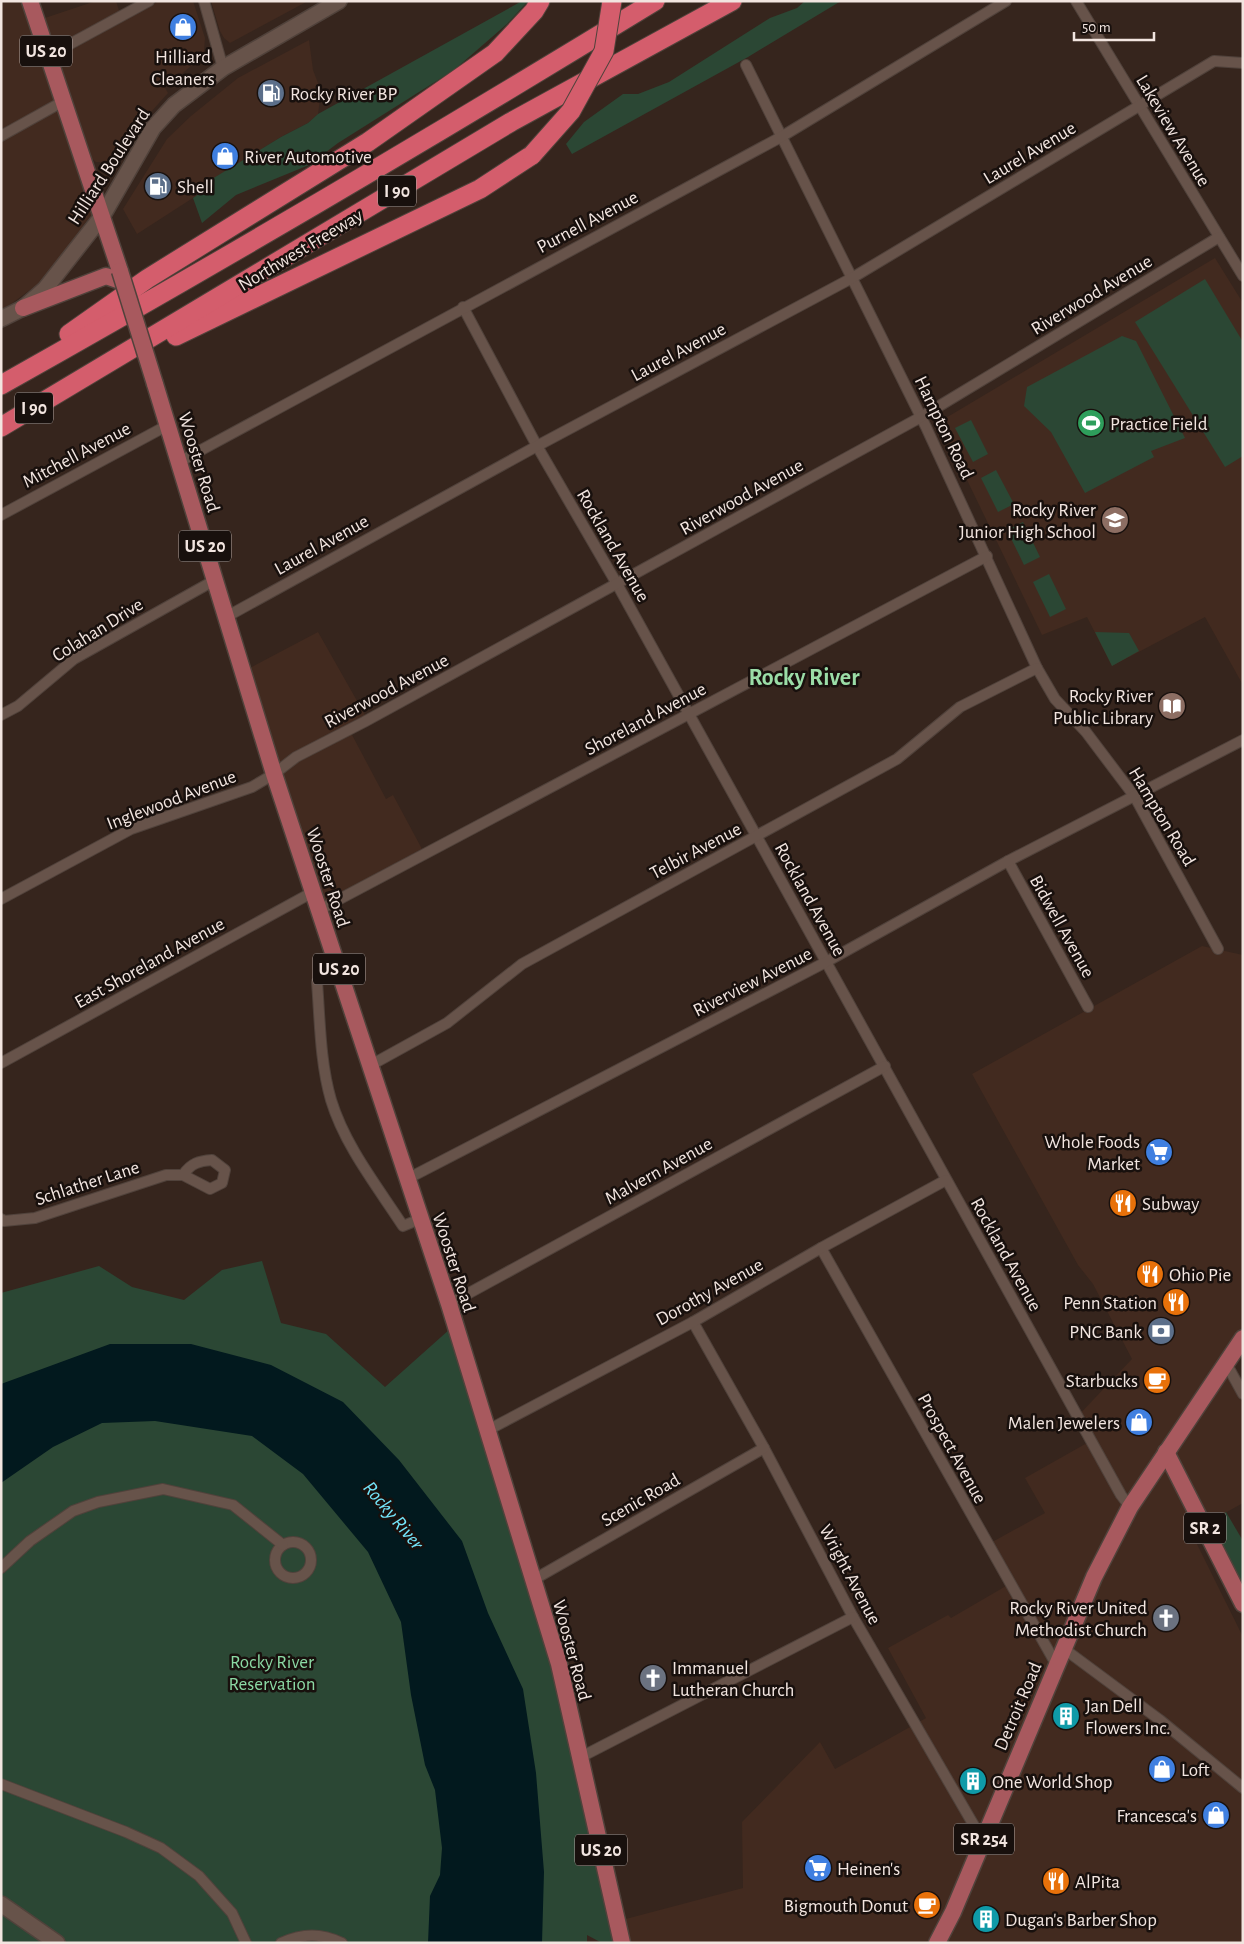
<svg xmlns="http://www.w3.org/2000/svg" width="1244" height="1944" font-family="'Alegreya Sans',sans-serif">
	<rect width="100%" height="100%" fill="#36251d"/>
	<g fill="#422a1f">
		<path d="M1 1H23L92 214 41 282 1 311Z"/>
		<path d="M96 1H116L122 20 159 1H193L205 38 204 51 198 60 165 88 168 93 141 123 122 151 107 162H96L88 155 45 18Z"/>
		<path d="M211 1H308L230 43 224 38 220 31Z"/>
		<path d="M309 40 313 70 321 91 318 114 308 123 281 137 213 179V185L137 234 123 209 167 139 191 116 238 78Z"/>
		<path d="M1215 258 1243 303V685L1205 617 1112 666 1087 617 1042 635 939 422Z"/>
		<path d="M318 632 369 722 351 733 386 799 393 795 422 849 321 904 246 670Z"/>
		<path d="M1202 946 1243 955V1346L1225 1371 1243 1403V1503L1191 1532 1243 1637V1943H627L622 1920 743 1888 742 1822 820 1742 835 1769 926 1718 888 1648 948 1615 951 1618 1006 1586 985 1546 1045 1513 1025 1478 1087 1443 1074 1420 1132 1359 1093 1284 1078 1265 972 1074Z"/>
	</g>
	<g fill="#2b4734">
		<path d="M522 1H528L507 24 454 70 338 143 309 165 236 195 202 223 193 198 212 185V179L281 137 308 123 318 114Z"/>
		<path d="M805 1H841L748 57 572 154 566 144 584 122 623 94H638L669 82 770 18 797 8Z"/>
		<path d="M1205 279 1243 342V456L1225 467 1135 322Z"/>
		<path d="M1122 336 1136 341 1185 438 1151 451 1154 457 1085 493 1051 432 1024 406 1027 387Z"/>
		<path d="M971 420 988 454 973 462 955 428Z"/>
		<path d="M996 470 1014 504 998 512 981 478Z"/>
		<path d="M1023 522 1040 557 1024 565 1007 530Z"/>
		<path d="M1049 574 1066 609 1050 617 1033 582Z"/>
		<path d="M1095 632 1129 633 1139 651 1112 666Z"/>
		<path d="M262 1261 281 1323 326 1334 385 1387 450 1329 557 1651 621 1943H602L587 1935V1943H1V1293L99 1266 132 1287 184 1300 222 1270Z"/>
		<path d="M1226 1512 1243 1541V1592L1210 1521Z"/>
	</g>
	<path fill="#02191e" d="M110 1344H191L271 1365 343 1402 399 1460 462 1541 488 1613 523 1689 536 1773 544 1872 542 1943H428L430 1896 440 1875 442 1848 435 1790 425 1765 411 1695 401 1622 368 1552 303 1474 252 1436 155 1421 102 1423 53 1447 1 1483V1384Z"/>
	<g fill="none" stroke-linecap="round" stroke-linejoin="round">
		<g stroke="#50423b" stroke-width="12">
			<g id="street">
				<path d="M204 1 223 68"/>
				<path d="M1076 1 1243 276"/>
				<path d="M48 56 149 1"/>
				<path d="M746 65 926 427 1037 668 1055 699 1086 732 1135 797 1218 949"/>
				<path d="M1 136 62 102"/>
				<path d="M463 307 537 446 617 584 1121 1495 1130 1507"/>
				<path d="M179 462 781 137 1006 1"/>
				<path d="M1 515 168 425"/>
				<path d="M226 617 537 446 852 278 1214 61 1243 63"/>
				<path d="M1 715 18 706 74 659 215 580"/>
				<path d="M1008 861 1088 1007"/>
				<path d="M1 899 131 829 252 787 274 774 296 757 364 722 921 417 1219 237"/>
				<path d="M319 910 987 556"/>
				<path d="M338 967 317 982C320 1020 320 1062 331 1100 345 1146 377 1186 403 1226L420 1219"/>
				<path d="M1 1063 313 892"/>
				<path d="M371 1065 447 1023 522 964 897 759 960 707 1037 668"/>
				<path d="M407 1179 826 962 1008 861 1243 740"/>
				<path d="M1 1219 4 1221 35 1218 166 1175H183L210 1189 222 1183 225 1170 212 1160C199 1161 191 1163 183 1175"/>
				<path d="M821 1248 1056 1664"/>
				<path d="M449 1304 885 1066"/>
				<path d="M693 1322 764 1448 853 1617 983 1841"/>
				<path d="M1226 1363 1243 1394"/>
				<path d="M488 1430 693 1322 821 1248 946 1180"/>
				<circle cx="293" cy="1560" r="18"/>
				<path d="M1 1568 30 1541 73 1511 98 1502 163 1489 233 1505 283 1545"/>
				<path d="M533 1580 764 1448"/>
				<path d="M1063 1648 1160 1720 1243 1788"/>
				<path d="M579 1758 853 1617"/>
				<path d="M1 1784 126 1832 161 1848 199 1876 232 1913 246 1943"/>
				<path d="M281 1943C303 1933 321 1933 342 1943"/>
			</g>
		</g>
		<g stroke="#50423b" stroke-width="18">
			<g id="secondary">
				<path d="M1 319 23 308 45 289 103 215 153 128 174 105 223 68 339 1"/>
				<path d="M1 1904 57 1943"/>
			</g>
		</g>
		<g stroke="#50423b" stroke-width="19">
			<g id="primary">
				<path d="M30 1 120 271"/>
				<path d="M23 308 106 276 123 282"/>
				<path d="M155 384 274 774 449 1304 559 1664 622 1943"/>
				<path d="M1166 1452 1243 1604"/>
				<path d="M937 1943 953 1912 1094 1577 1130 1507 1243 1338"/>
			</g>
		</g>
		<g stroke="#50423b" stroke-width="21">
			<g id="highway">
				<path d="M69 334 147 279 368 142 495 53 534 11 540 1"/>
				<path d="M176 336 480 189 532 155"/>
				<path d="M1 385C222 261 439 133 655 1"/>
				<path d="M1 427 511 122 732 1"/>
			</g>
		</g>
		<use href="#street" stroke="#67534a" stroke-width="10"/>
		<use href="#secondary" stroke="#67534a" stroke-width="15"/>
		<use href="#primary" stroke="#a8595e" stroke-width="16"/>
		<use href="#highway" stroke="#d45d6c" stroke-width="19"/>
		<g stroke="#50423b" stroke-width="19" stroke-linecap="butt">
			<path id="primary-bridge" d="M120 271 155 384"/>
		</g>
		<g stroke="#50423b" stroke-width="21" stroke-linecap="butt">
			<path id="highway-bridge" d="M532 155 571 111 604 51 612 1"/>
		</g>
		<use href="#primary-bridge" stroke="#a8595e" stroke-width="16"/>
		<use href="#highway-bridge" stroke="#d45d6c" stroke-width="19"/>
	</g>
	<defs>
		<g id="shop-disc" transform="scale(1.4375)"><circle r="9.5" fill="#3f7fe0" stroke="#18100d"/><path d="M-5-2.5h2.3a2.7 3.5 0 0 1 5.4 0H5L5.5 6h-11ZM-1.5-2.5h3a1.5 2.3 0 0 0-3 0Z" fill="#fff"/></g>
		<g id="fuel-disc" transform="scale(1.4375)"><circle r="9.5" fill="#5c6f8a" stroke="#18100d"/><path d="M-5.5-6h7V0h2V4h1.3V-2.5L3-4.5l.8-.8L6-3V5H2.5V1h-1V6h-7ZM-4.2-4.7v3.2H.2V-4.7Z" fill="#fff"/></g>
		<g id="stadium-disc" transform="scale(1.4375)"><circle r="9.5" fill="#2e9e5b" stroke="#18100d"/><path d="M0-5a6.5 5 0 1 0 0 10a6.5 5 0 1 0 0-10ZM-3.5-1.8h7v3.6h-7Z" fill="#fff"/></g>
		<g id="school-disc" transform="scale(1.4375)"><circle r="9.5" fill="#8d6e63" stroke="#18100d"/><path d="M0-5L7-2L0 1L-7-2ZM-4 1L0 2.5L4 1V4Q0 6-4 4Z" fill="#fff"/></g>
		<g id="library-disc" transform="scale(1.4375)"><circle r="9.5" fill="#8d6e63" stroke="#18100d"/><path d="M-6-4Q-3-5.5-.7-3.5V5Q-3 3-6 4ZM6-4Q3-5.5 .7-3.5V5Q3 3 6 4Z" fill="#fff"/></g>
		<g id="supermarket-disc" transform="scale(1.4375)"><circle r="9.5" fill="#3f7fe0" stroke="#18100d"/><path d="M-6-5.5h2.5l.6 2H6L4.5 2H-2.5L-4.4-4H-6ZM-1.5 3.2a1.3 1.3 0 1 0 .1 0ZM3 3.2a1.3 1.3 0 1 0 .1 0Z" fill="#fff"/></g>
		<g id="restaurant-disc" transform="scale(1.4375)"><circle r="9.5" fill="#e8710a" stroke="#18100d"/><path d="M-5-6h1v4h1v-4h1v4h1v-4h1v5L-1.5 .5V6h-2V.5L-5-1ZM5-6V6H3V1.5H1.5Q1.5-4 5-6Z" fill="#fff"/></g>
		<g id="bank-disc" transform="scale(1.4375)"><circle r="9.5" fill="#5c6f8a" stroke="#18100d"/><path d="M-6-4H6V4H-6ZM0-2.3a2.3 2.3 0 1 0 0 4.6a2.3 2.3 0 1 0 0-4.6Z" fill="#fff"/></g>
		<g id="cafe-disc" transform="scale(1.4375)"><circle r="9.5" fill="#e8710a" stroke="#18100d"/><path d="M-5.5-4.5H6V0H3Q3 3.5 0 3.5H-2.5Q-5.5 3.5-5.5 0ZM3-3.2v2h1.7v-2ZM-6 4.5H4V6H-6Z" fill="#fff"/></g>
		<g id="church-disc" transform="scale(1.4375)"><circle r="9.5" fill="#6b7280" stroke="#18100d"/><path d="M-1.2-6h2.4v3.5h3.3v2.4h-3.3V6h-2.4V-.1h-3.3v-2.4h3.3Z" fill="#fff"/></g>
		<g id="building-disc" transform="scale(1.4375)"><circle r="9.5" fill="#0f9aa8" stroke="#18100d"/><path d="M-4-6H4V6H1V3H-1V6H-4ZM-2.5-4.3h1.7v1.8h-1.7ZM.8-4.3h1.7v1.8H.8ZM-2.5-1h1.7V.8h-1.7ZM.8-1h1.7V.8H.8Z" fill="#fff"/></g>
	</defs>
	<g fill-rule="evenodd">
		<use href="#shop-disc" x="183" y="27"/>
		<use href="#fuel-disc" x="271" y="93"/>
		<use href="#shop-disc" x="225" y="156"/>
		<use href="#fuel-disc" x="158" y="186"/>
		<use href="#stadium-disc" x="1091" y="423"/>
		<use href="#school-disc" x="1115" y="520"/>
		<use href="#library-disc" x="1172" y="706"/>
		<use href="#supermarket-disc" x="1159" y="1152"/>
		<use href="#restaurant-disc" x="1123" y="1203"/>
		<use href="#restaurant-disc" x="1150" y="1274"/>
		<use href="#restaurant-disc" x="1176" y="1302"/>
		<use href="#bank-disc" x="1161" y="1331"/>
		<use href="#cafe-disc" x="1157" y="1380"/>
		<use href="#shop-disc" x="1139" y="1422"/>
		<use href="#church-disc" x="1166" y="1618"/>
		<use href="#church-disc" x="653" y="1678"/>
		<use href="#building-disc" x="1066" y="1716"/>
		<use href="#shop-disc" x="1162" y="1769"/>
		<use href="#building-disc" x="973" y="1781"/>
		<use href="#shop-disc" x="1216" y="1815"/>
		<use href="#supermarket-disc" x="818" y="1868"/>
		<use href="#restaurant-disc" x="1056" y="1881"/>
		<use href="#cafe-disc" x="927" y="1905"/>
		<use href="#building-disc" x="986" y="1919"/>
	</g>
	<g text-anchor="middle" stroke-width="5" stroke-linejoin="round" paint-order="stroke">
		<g fill="#18100d" stroke="#b1a5a1" stroke-width="1">
			<rect x="20" y="35.5" width="52" height="31" rx="4"/>
			<rect x="378" y="175.5" width="38" height="31" rx="4"/>
			<rect x="15" y="392.5" width="38" height="31" rx="4"/>
			<rect x="179" y="530.5" width="52" height="31" rx="4"/>
			<rect x="313" y="953.5" width="52" height="31" rx="4"/>
			<rect x="1184" y="1512.5" width="42" height="31" rx="4"/>
			<rect x="954" y="1823.5" width="60" height="31" rx="4"/>
			<rect x="575" y="1834.5" width="52" height="31" rx="4"/>
		</g>
		<g font-size="18" font-weight="bold" fill="#f2e5e0">
			<text x="46" y="57">US 20</text>
			<text x="397" y="197">I 90</text>
			<text x="34" y="414">I 90</text>
			<text x="205" y="552">US 20</text>
			<text x="339" y="975">US 20</text>
			<text x="1205" y="1534">SR 2</text>
			<text x="984" y="1845">SR 254</text>
			<text x="601" y="1856">US 20</text>
		</g>
		<g font-size="19" fill="#f2e5e0" stroke="#18100d" text-anchor="start">
			<text x="183" y="63" text-anchor="middle">Hilliard<tspan x="183" dy="22">Cleaners</tspan></text>
			<text x="290" y="100">Rocky River BP</text>
			<text x="244" y="163">River Automotive</text>
			<text x="177" y="193">Shell</text>
			<text x="1110" y="430">Practice Field</text>
			<text x="1096" y="516" text-anchor="end">Rocky River<tspan x="1096" dy="22">Junior High School</tspan></text>
			<text x="1153" y="702" text-anchor="end">Rocky River<tspan x="1153" dy="22">Public Library</tspan></text>
			<text x="1140" y="1148" text-anchor="end">Whole Foods<tspan x="1140" dy="22">Market</tspan></text>
			<text x="1142" y="1210">Subway</text>
			<text x="1169" y="1281">Ohio Pie</text>
			<text x="1157" y="1309" text-anchor="end">Penn Station</text>
			<text x="1142" y="1338" text-anchor="end">PNC Bank</text>
			<text x="1138" y="1387" text-anchor="end">Starbucks</text>
			<text x="1120" y="1429" text-anchor="end">Malen Jewelers</text>
			<text x="1147" y="1614" text-anchor="end">Rocky River United<tspan x="1147" dy="22">Methodist Church</tspan></text>
			<text x="672" y="1674">Immanuel<tspan x="672" dy="22">Lutheran Church</tspan></text>
			<text x="1085" y="1712">Jan Dell<tspan x="1085" dy="22">Flowers Inc.</tspan></text>
			<text x="1181" y="1776">Loft</text>
			<text x="992" y="1788">One World Shop</text>
			<text x="1197" y="1822" text-anchor="end">Francesca's</text>
			<text x="837" y="1875">Heinen's</text>
			<text x="1075" y="1888">AlPita</text>
			<text x="908" y="1912" text-anchor="end">Bigmouth Donut</text>
			<text x="1005" y="1926">Dugan's Barber Shop</text>
		</g>
		<g font-size="19" fill="#f2e5e0" stroke="#18100d">
			<text transform="translate(1174 130) rotate(59)" y="7">Lakeview Avenue</text>
			<text transform="translate(1029 152) rotate(-31)" y="7">Laurel Avenue</text>
			<text transform="translate(108 166) rotate(-57)" y="7">Hilliard Boulevard</text>
			<text transform="translate(587 221) rotate(-28)" y="7">Purnell Avenue</text>
			<text transform="translate(300 249) rotate(-31)" y="7">Northwest Freeway</text>
			<text transform="translate(1091 294) rotate(-31)" y="7">Riverwood Avenue</text>
			<text transform="translate(678 351) rotate(-28)" y="7">Laurel Avenue</text>
			<text transform="translate(945 427) rotate(64)" y="7">Hampton Road</text>
			<text transform="translate(76 454) rotate(-28)" y="7">Mitchell Avenue</text>
			<text transform="translate(200 462) rotate(73)" y="7">Wooster Road</text>
			<text transform="translate(741 496) rotate(-29)" y="7">Riverwood Avenue</text>
			<text transform="translate(321 544) rotate(-29)" y="7">Laurel Avenue</text>
			<text transform="translate(614 545) rotate(60)" y="7">Rockland Avenue</text>
			<text transform="translate(97 629) rotate(-32)" y="7">Colahan Drive</text>
			<text transform="translate(386 690) rotate(-28)" y="7">Riverwood Avenue</text>
			<text transform="translate(645 718) rotate(-28)" y="7">Shoreland Avenue</text>
			<text transform="translate(171 799) rotate(-21)" y="7">Inglewood Avenue</text>
			<text transform="translate(1163 816) rotate(59)" y="7">Hampton Road</text>
			<text transform="translate(695 850) rotate(-28)" y="7">Telbir Avenue</text>
			<text transform="translate(329 877) rotate(72)" y="7">Wooster Road</text>
			<text transform="translate(811 899) rotate(61)" y="7">Rockland Avenue</text>
			<text transform="translate(1063 926) rotate(61)" y="7">Bidwell Avenue</text>
			<text transform="translate(149 962) rotate(-29)" y="7">East Shoreland Avenue</text>
			<text transform="translate(752 981) rotate(-27)" y="7">Riverview Avenue</text>
			<text transform="translate(658 1170) rotate(-29)" y="7">Malvern Avenue</text>
			<text transform="translate(87 1182) rotate(-18)" y="7">Schlather Lane</text>
			<text transform="translate(1007 1254) rotate(61)" y="7">Rockland Avenue</text>
			<text transform="translate(455 1262) rotate(72)" y="7">Wooster Road</text>
			<text transform="translate(709 1291) rotate(-29)" y="7">Dorothy Avenue</text>
			<text transform="translate(953 1448) rotate(61)" y="7">Prospect Avenue</text>
			<text transform="translate(640 1499) rotate(-30)" y="7">Scenic Road</text>
			<text transform="translate(851 1574) rotate(62)" y="7">Wright Avenue</text>
			<text transform="translate(573 1650) rotate(75)" y="7">Wooster Road</text>
			<text transform="translate(1017 1706) rotate(-67)" y="7">Detroit Road</text>
		</g>
		<g font-size="19" fill="#8bd9a4" stroke="#18100d">
			<text x="272" y="1668">Rocky River<tspan x="272" dy="22">Reservation</tspan></text>
		</g>
		<g font-size="20" font-style="italic" fill="#74e6fb" stroke="#18100d">
			<text transform="translate(394 1515) rotate(50)" y="7">Rocky River</text>
		</g>
		<g font-size="24" font-weight="bold" fill="#9bdda7" stroke="#18100d">
			<text x="804" y="685">Rocky River</text>
		</g>
	</g>
	<rect width="1244" height="1944" fill="none" stroke="#f2e5e0" stroke-width="5"/>
	<path d="M1074 32v8h80v-8" fill="none" stroke="#f2e5e0" stroke-width="2.5"/>
	<text x="1082" y="32" font-size="15" fill="#f2e5e0" stroke="#18100d" stroke-width="4" paint-order="stroke">50 m</text>
</svg>
